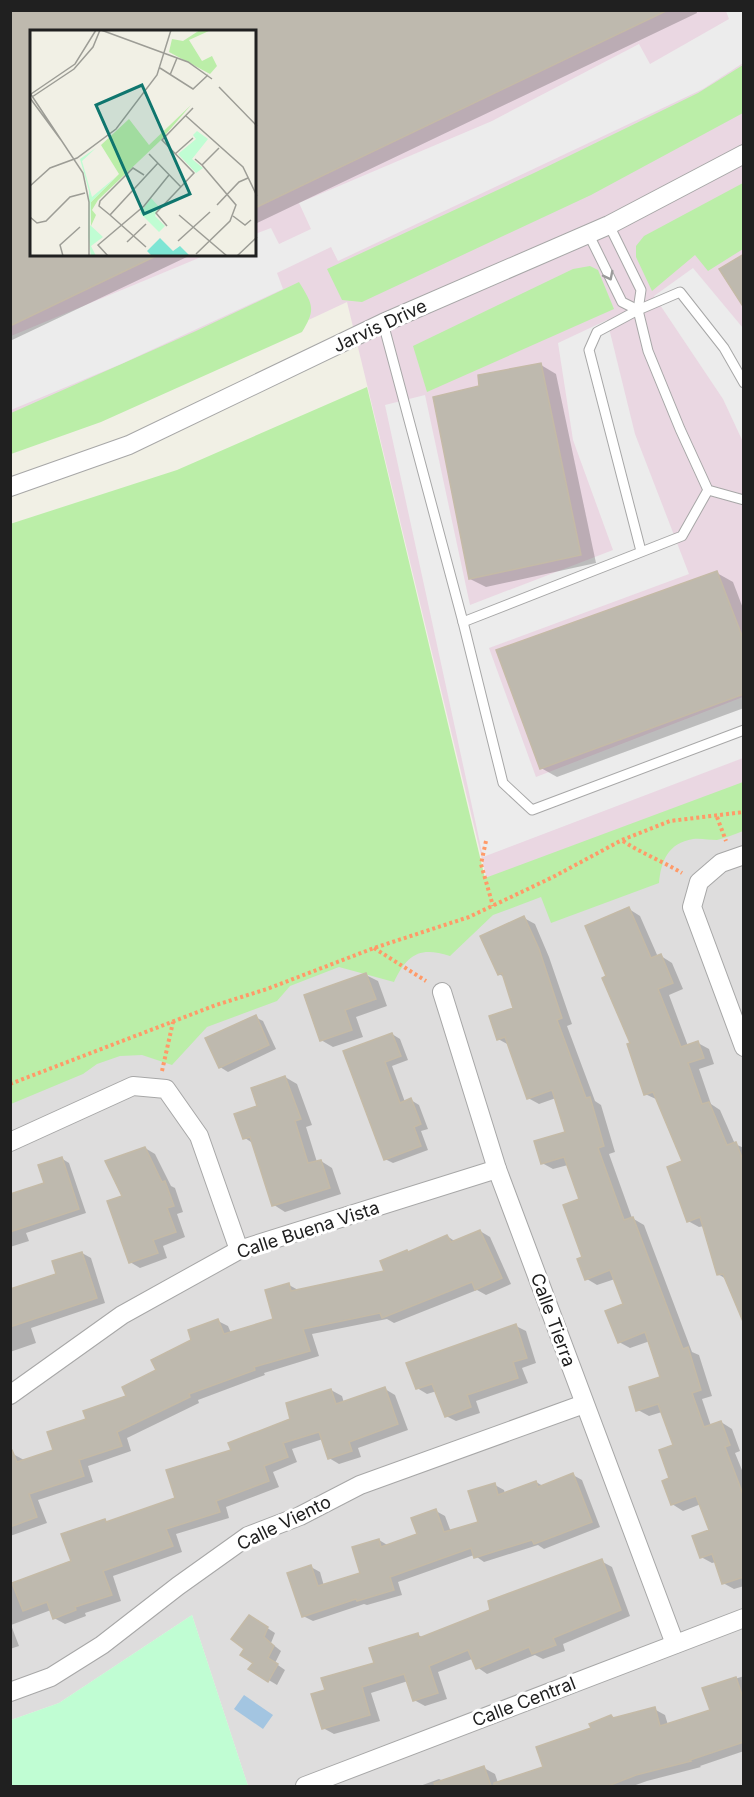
<svg xmlns="http://www.w3.org/2000/svg" width="754" height="1797" font-family="Inter,sans-serif">
	<rect width="100%" height="100%" fill="#f1f0e5"/>
	<path fill="#dedddd" d="M743 802V1786H248L192 1615 59 1703 11 1720V1076Z"/>
	<path fill="#ead7e2" fill-rule="evenodd" d="M10 11H743V793L490 892 347 302 76 429 11 452ZM32 32H255V255H32Z"/>
	<g fill="#bbeea8">
		<path d="M743 65V113L591 195 362 302 342 300 327 269 534 173 698 93Z"/>
		<path d="M743 183V249L708 271 695 255 652 291 636 257V246L644 236Z"/>
		<path d="M590 266 598 270 614 309 427 392 413 346 573 269Z"/>
		<path d="M299 282C313 305 316 309 302 332L101 422 11 454V413L196 331Z"/>
		<path d="M367 387 485 878 743 782V831C735 834 725 838 717 840 709 840 701 838 693 839 668 843 661 861 659 883L551 923 541 897 493 915 450 956C420 946 407 954 394 982L339 967 290 986 277 1001 207 1027 172 1065 142 1055 120 1056 97 1064 83 1074 11 1104 10 524 177 470Z"/>
	</g>
	<path fill="#c0fdd3" d="M192 1615 248 1786H11V1720L59 1703Z"/>
	<g fill="#ececec">
		<path d="M726 11H743V63L703 89 338 261 331 247 277 273 283 289 121 364 11 410V336L206 255H255V234L271 228 279 244 311 229 299 203 492 121 639 44 650 64 729 19Z"/>
		<path d="M693 268 743 328V442L723 399 654 296Z"/>
		<path d="M607 320 635 434 689 574 489 648 536 777 743 697V758L483 857 385 405 425 395 470 605 613 550 573 440 558 343Z"/>
	</g>
	<path fill="#a3c5e1" d="M244 1695 273 1715 263 1729 234 1709Z"/>
	<g fill="#0003">
		<path d="M10 10H696L697 13 255 224V32H32V255H191L10 341Z"/>
		<path d="M541 365 556 374 596 563 486 587 470 579 480 387Z"/>
		<path d="M717 573 733 582 744 611V708L557 777 541 768Z"/>
		<path d="M629 909 640 916 658 957 661 956 672 963 683 989 669 995 688 1046 698 1043 709 1049 714 1064 699 1069 711 1104 720 1110 735 1144 744 1148V1323L726 1279 718 1274 704 1226 699 1227 688 1221 684 1162 658 1100 645 1094 632 1044 608 977Z"/>
		<path d="M524 918 535 924 549 957 572 1024 567 1026 595 1101 601 1105 615 1152 609 1154 632 1218 644 1225 692 1352 699 1355 712 1396 702 1399 711 1426 721 1422 732 1429 740 1451 735 1453 744 1475V1586L734 1589 723 1583 716 1562 712 1563 701 1557 711 1531 701 1504 683 1511 672 1504 671 1479 675 1445 662 1412 649 1416 638 1410 662 1378 650 1341 630 1348 619 1342 625 1305 615 1279 597 1285 587 1279 581 1200 568 1165 553 1169 542 1163 567 1133 556 1098 539 1104 528 1098 509 1045 498 1039 515 1009 504 977 499 974Z"/>
		<path d="M366 975 378 981 387 1006 356 1017 363 1037 333 1047 321 1040Z"/>
		<path d="M255 1017 263 1021 276 1049 228 1072 220 1067Z"/>
		<path d="M392 1034 400 1039 408 1060 392 1066 405 1102 411 1100 419 1105 428 1129 421 1131 428 1150 393 1163 385 1159 345 1052Z"/>
		<path d="M285 1077 297 1084 312 1125 306 1127 317 1162 321 1161 332 1168 341 1194 285 1212 274 1205 254 1144 245 1138 259 1107Z"/>
		<path d="M145 1148 155 1154 171 1186 175 1188 183 1212 177 1214 185 1237 163 1246 167 1258 140 1268 130 1262Z"/>
		<path d="M61 1158 69 1163 86 1213 26 1233 29 1241 10 1247V1189L13 1195 46 1184Z"/>
		<path d="M480 1231 490 1237 511 1284 486 1295 477 1290 394 1323 387 1319 312 1334 319 1356 264 1373 265 1375 198 1400 199 1403 127 1438 131 1451 88 1466 93 1482 38 1500 47 1523 10 1536V1455L13 1454 24 1460 55 1451 88 1420 128 1397 218 1321 228 1326 231 1333 275 1320 289 1285 300 1291 386 1273 409 1253 447 1236 456 1242Z"/>
		<path d="M82 1253 91 1258 105 1303 31 1328 36 1343 10 1352V1315Z"/>
		<path d="M516 1326 526 1331 536 1363 522 1368 528 1383 476 1401 480 1413 456 1421 446 1416 437 1391 427 1394 417 1388Z"/>
		<path d="M385 1389 395 1395 408 1430 358 1448 361 1457 339 1464 329 1458 323 1439 292 1449 297 1462 273 1472 279 1487 226 1507 229 1518 176 1534 182 1552 113 1576 121 1601 85 1613 86 1616 65 1624 54 1618 51 1610 11 1625 19 1646 10 1649V1585L73 1562 105 1521 108 1523 177 1499 233 1451 292 1420 331 1390 342 1396 344 1403Z"/>
		<path d="M573 1475 582 1480 600 1527 544 1549 538 1545 484 1562 474 1555 398 1582 402 1595 367 1605 364 1604 313 1621 303 1616 311 1567 320 1572 324 1586 361 1574 379 1540 389 1546 419 1535 436 1511 445 1516 451 1532 480 1523 495 1485 504 1490 505 1494 536 1482 543 1486Z"/>
		<path d="M601 1561 612 1567 630 1616 563 1644 565 1651 543 1659 535 1655 487 1674 477 1667 472 1659 438 1672 447 1699 425 1706 414 1700 408 1681 371 1693 380 1721 334 1734 323 1728 327 1691 376 1664 417 1634 423 1638 492 1610Z"/>
		<path d="M258 1622 275 1633 271 1643 281 1651 275 1663 285 1670 277 1685 250 1669 255 1663Z"/>
		<path d="M744 1676V1751L700 1766 701 1767 647 1781 633 1786H420L439 1779 443 1781 484 1768 495 1774 498 1783 545 1768 611 1716 617 1719 654 1709 665 1715 668 1725 712 1711 704 1689Z"/>
	</g>
	<g fill="#beb9ae" stroke="#c4baa7" stroke-width="1.5">
		<path d="M10 10H668L255 208V32H32V255H158L10 326Z"/>
		<path d="M744 254V308L719 269Z"/>
		<path d="M541 363 581 555 469 579 433 397 479 386 478 375Z"/>
		<path d="M717 571 744 641V694L540 769 496 650Z"/>
		<path d="M629 907 651 958 661 954 673 983 658 989 681 1047 698 1041 704 1058 688 1063 702 1104 709 1102 727 1145 736 1142 744 1163V1324L723 1274 717 1275 700 1217 687 1222 667 1167 682 1161 653 1092 644 1095 627 1044 630 1043 602 978 606 976 585 926Z"/>
		<path d="M524 916 539 949 562 1018 557 1020 586 1098 590 1097 604 1146 598 1148 624 1220 633 1217 683 1349 688 1347 701 1390 692 1393 704 1427 721 1421 730 1445 725 1447 744 1497V1577L722 1584 712 1554 700 1558 692 1536 709 1530 696 1496 671 1505 662 1481 669 1478 659 1450 673 1445 658 1404 636 1411 629 1387 660 1377 645 1332 618 1343 605 1311 623 1304 610 1270 585 1280 577 1259 582 1257 563 1205 579 1199 564 1157 541 1164 534 1141 565 1132 552 1090 527 1099 505 1037 497 1040 489 1016 513 1008 502 973 498 975 480 936Z"/>
		<path d="M366 973 376 999 345 1010 352 1030 320 1041 304 995Z"/>
		<path d="M256 1015 269 1045 219 1068 205 1038Z"/>
		<path d="M392 1033 401 1056 385 1062 400 1103 411 1098 421 1124 414 1127 421 1146 384 1160 343 1051Z"/>
		<path d="M285 1076 301 1119 295 1121 308 1163 321 1160 330 1188 272 1206 250 1137 243 1139 234 1114 257 1106 251 1088Z"/>
		<path d="M145 1147 162 1182 165 1181 174 1206 167 1208 176 1232 153 1240 158 1253 129 1263 107 1201 122 1196 105 1161Z"/>
		<path d="M62 1157 79 1209 10 1232V1194L44 1183 38 1165Z"/>
		<path d="M480 1230 502 1278 475 1290 472 1282 382 1318 380 1313 303 1329 310 1351 254 1367 255 1370 189 1394 190 1397 117 1432 122 1446 79 1460 84 1476 29 1494 37 1517 10 1527V1450H12L17 1462 53 1450 47 1432 86 1419 83 1411 126 1396 122 1387 156 1370 151 1360 191 1340 188 1330 218 1319 224 1334 273 1319 265 1290 289 1283 291 1291 384 1271 380 1261 407 1250 408 1252 447 1235 451 1242Z"/>
		<path d="M82 1252 97 1298 10 1327V1289L56 1274 52 1261Z"/>
		<path d="M516 1324 527 1358 513 1362 518 1378 467 1395 471 1407 445 1417 432 1384 416 1389 406 1363Z"/>
		<path d="M385 1387 398 1424 349 1442 352 1451 328 1459 319 1432 283 1443 288 1457 264 1466 269 1481 216 1501 220 1512 166 1529 173 1546 103 1571 112 1595 75 1607 76 1610 53 1619 47 1602 23 1611 12 1583 71 1561 61 1534 105 1519 106 1522 175 1498 166 1470 231 1450 228 1443 290 1419 286 1403 331 1389 336 1404Z"/>
		<path d="M573 1473 592 1522 534 1544 532 1540 474 1558 471 1548 390 1577 394 1590 357 1601 356 1599 302 1617 287 1573 311 1565 318 1586 360 1573 352 1547 379 1539 381 1547 417 1534 411 1518 436 1509 444 1532 478 1522 468 1491 495 1483 498 1495 536 1481 538 1487Z"/>
		<path d="M602 1559 621 1610 553 1638 556 1645 532 1654 529 1647 476 1669 468 1650 429 1666 438 1693 413 1701 404 1674 362 1687 370 1715 322 1729 311 1694 325 1690 321 1678 374 1663 369 1648 418 1633 419 1638 490 1610 488 1601Z"/>
		<path d="M249 1615 268 1627 264 1637 274 1646 268 1658 278 1664 268 1682 248 1669 253 1663 240 1655 244 1649 231 1639Z"/>
		<path d="M736 1677 744 1701V1742L690 1760 691 1761 636 1775 608 1786H494V1783L543 1767 536 1747 591 1728 589 1724 611 1715 613 1718 655 1707 660 1726 710 1710 702 1688Z"/>
		<path d="M484 1766 491 1786H435L434 1783Z"/>
	</g>
	<g fill="none" stroke-linecap="round" stroke-linejoin="round">
		<g stroke="#a7a7a7" stroke-width="11">
			<g id="service">
				<path d="M609 225 641 290 638 310 648 351 680 429 708 490 744 500"/>
				<path d="M588 233 622 302 638 310"/>
				<path d="M383 323 463 622 503 783 532 810 744 730"/>
				<path d="M641 551 589 350 597 332 638 310 680 292 724 348 744 383"/>
				<path d="M463 622 682 536 708 490"/>
			</g>
		</g>
		<g stroke="#a7a7a7" stroke-width="20">
			<g id="minor">
				<path d="M10 487 129 445 383 323 609 225 744 154"/>
				<path d="M744 855 721 863 699 882 692 907 744 1047"/>
				<path d="M442 992 497 1169 675 1644"/>
				<path d="M10 1142 133 1086 166 1089 199 1136 239 1250"/>
				<path d="M10 1395 122 1315 239 1250 497 1169"/>
				<path d="M10 1692 51 1677 102 1645 178 1586 248 1536 300 1516 360 1485 584 1404"/>
				<path d="M305 1786 744 1618"/>
			</g>
		</g>
		<g stroke="#ff9a68" stroke-width="4" stroke-dasharray="3 3" stroke-linecap="butt">
			<path d="M717 817 726 841"/>
			<path d="M486 841 481 864 493 906"/>
			<path d="M623 841C641 853 662 861 682 873"/>
			<path d="M374 948 426 981"/>
			<path d="M162 1071 173 1022"/>
			<path d="M10 1084 216 1005 267 989 374 948 469 917 553 877 622 840 670 821 744 812"/>
		</g>
		<use href="#service" stroke="#fff" stroke-width="9"/>
		<use href="#minor" stroke="#fff" stroke-width="18"/>
	</g>
	<defs><path id="oneway-chevron" d="M-2-3.5L2.5 0L-2 3.5" fill="none" stroke-width="1.6" stroke-linecap="round" stroke-linejoin="round" transform="scale(1.5)"/></defs>
	<use stroke="#9b9b9b" href="#oneway-chevron" transform="translate(609 276) rotate(63)"/>
	<g text-anchor="middle" stroke-width="6" stroke-linejoin="round" paint-order="stroke">
		<g font-size="18" fill="#202020" stroke="#fff">
			<text transform="translate(380 326) rotate(-25)" y="6">Jarvis Drive</text>
			<text transform="translate(308 1230) rotate(-18)" y="6">Calle Buena Vista</text>
			<text transform="translate(553 1320) rotate(70)" y="6">Calle Tierra</text>
			<text transform="translate(284 1523) rotate(-26)" y="6">Calle Viento</text>
			<text transform="translate(524 1702) rotate(-21)" y="6">Calle Central</text>
		</g>
	</g>
	<g transform="translate(30 30)">
		<rect width="226" height="226" fill="#f1f0e5"/>
		<path d="M170 0H181L159 10 172 31 182 26 187 36 180 44 139 22 142 9 153 11ZM161 75 130 111 68 170 62 180 66 185 61 196V172L89 144 71 115 99 89 119 115Z" fill="#bbeea8"/>
		<path d="M167 101 178 109 162 129 173 138 166 143 148 124 166 109 163 105ZM66 118 52 131 62 167 87 146 61 172 60 195 73 207 61 216 66 226H61L58 206 59 161 50 129ZM121 168 129 177 125 186 135 196 129 202 110 183Z" fill="#c0fdd3"/>
		<path d="M130 208 143 221 150 216 160 226H122L117 221Z" fill="#7ee5d4"/>
		<path fill="none" stroke="#9d9d96" stroke-width="1.5" d="M71 0 158 32 182 49M130 38 163 59 178 45M140 45 147 28M189 57 227 96M0 63 53 143 59 172V226M1 64 45 34 66 0M2 67 44 39 63 17 70 0M0 68 31 110M156 86 213 137 227 166M119 124 151 157M145 124 163 108M165 129 172 135 189 118M0 156 20 138 47 128 86 99 127 45 141 0M187 175 209 152 218 148M80 185 69 176 70 171 103 138 114 145M149 185 197 226M203 186 215 195 221 190M0 187 7 193 16 191 40 167 55 163M137 196 126 183 164 143 132 110 163 78M148 211 180 182M97 212 116 194M116 217 80 185 128 133M166 224 200 191 206 175 172 135M33 226 30 215 50 197M78 226 68 215 114 176 139 145M207 226 227 207"/>
		<path fill="#0f766e" fill-opacity="0.15" stroke="#0f766e" stroke-width="3" d="M112 55 160 164 114 184 66 75Z"/>
		<rect width="226" height="226" fill="none" stroke="#202020" stroke-width="3"/>
	</g>
	<rect width="754" height="1797" fill="none" stroke="#202020" stroke-width="24"/>
</svg>
